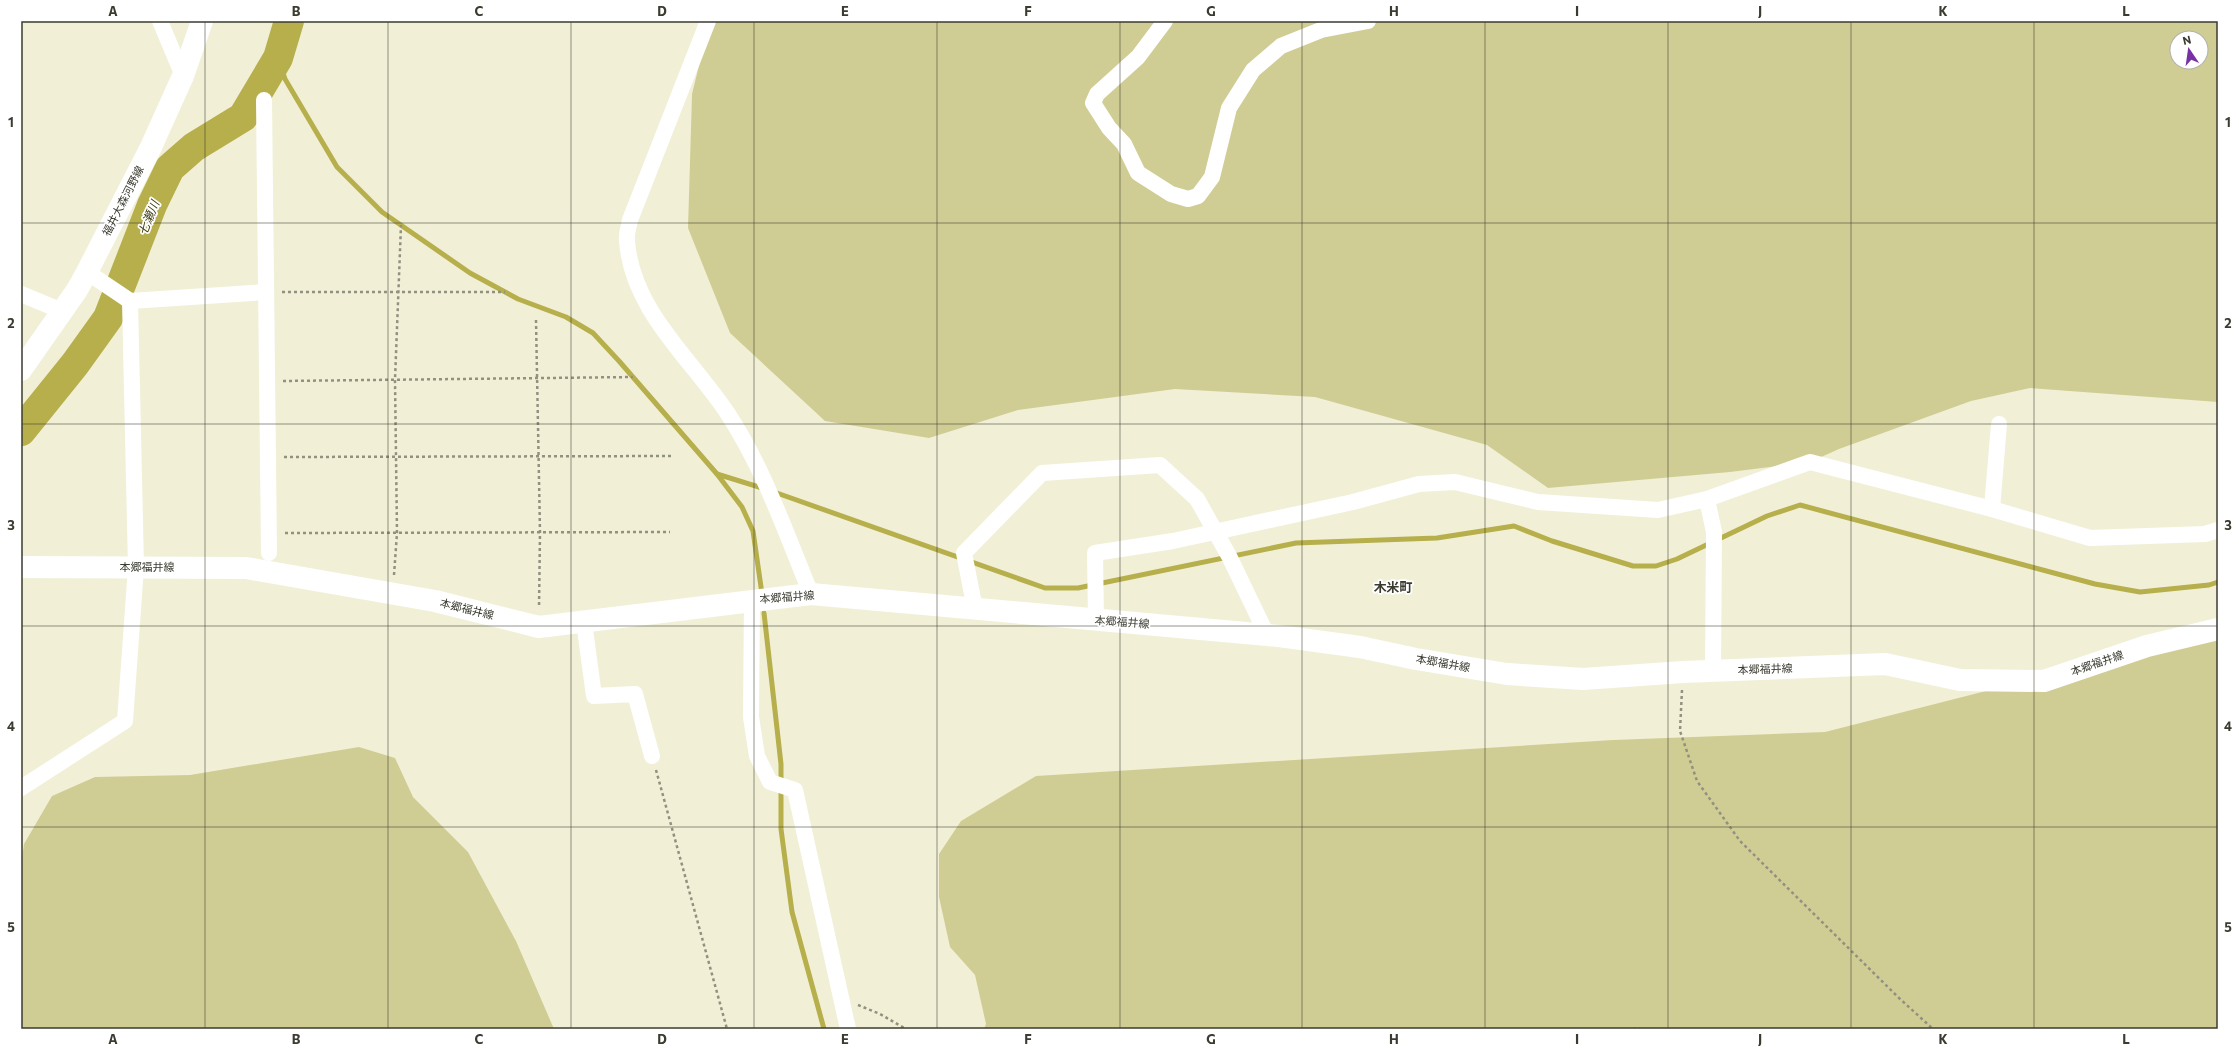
<svg xmlns="http://www.w3.org/2000/svg" width="2239" height="1050" font-family="Commissioner,'Noto Sans JP',sans-serif">
	<rect width="100%" height="100%" fill="#f1f0d7"/>
	<g fill="#d0cd94" fill-rule="evenodd">
		<path d="M710 21H2218V402L2030 388 1971 401 1839 449 1810 462 1730 472 1548 488 1487 445 1315 397 1175 389 1018 410 929 438 825 421 730 333 688 228 692 94ZM2177 38H2201V62H2177Z"/>
		<path d="M2218 632V1029H984L986 1024 975 975 950 947 939 897V854L961 821 1036 776 1613 740 1825 732Z"/>
		<path d="M359 747 395 758 413 797 468 852 516 941 554 1029H21V865L24 844 52 796 95 777 190 775Z"/>
	</g>
	<g fill="none" stroke-linecap="round" stroke-linejoin="round">
		<g stroke="#b6af4b" stroke-width="5">
			<path d="M278 58 285 79 337 167 382 212 470 273 518 299 566 317 593 333 619 361 717 474 742 507 753 531 762 594"/>
			<path d="M717 474 765 489"/>
			<path d="M774 492 1045 588H1078L1296 543 1437 538 1514 526 1552 541 1633 566H1656L1677 559 1767 516 1800 505 2095 584 2140 592 2209 585 2218 582"/>
			<path d="M764 613 781 764V829L792 912 824 1029"/>
		</g>
		<path stroke="#b6af4b" stroke-width="30" d="M21 431 75 364 108 318 152 205 170 168 194 147 243 117 278 58 289 21"/>
		<g stroke="#929180" stroke-width="2.5" stroke-dasharray="3 3" stroke-linecap="butt">
			<path d="M282 292H505"/>
			<path d="M536 320 540 532 539 608"/>
			<path d="M283 381 633 377"/>
			<path d="M284 457 672 456"/>
			<path d="M285 533 670 532"/>
			<path d="M394 575 397 533 395 380 401 225"/>
			<path d="M1682 690 1680 731 1697 781 1740 841 1899 998 1933 1029"/>
			<path d="M656 770 727 1029"/>
			<path d="M858 1005 880 1014 906 1029"/>
			<path d="M1633 1029H1641"/>
		</g>
		<g stroke="#fff" stroke-width="16">
			<path d="M160 21 183 76"/>
			<path d="M708 21 630 220C629 226 626 234 627 241 632 311 692 359 728 414 764 469 786 533 811 594"/>
			<path d="M1165 21 1138 57 1097 94 1093 103 1109 128 1124 144 1138 173 1171 194 1188 199 1198 196 1212 177 1229 108 1253 70 1281 46 1321 30 1368 21"/>
			<path d="M264 100 269 553"/>
			<path d="M87 272 130 301"/>
			<path d="M21 294 62 311"/>
			<path d="M1992 509 1999 424"/>
			<path d="M752 600 751 717 757 756 770 782 795 790 848 1029"/>
			<path d="M975 609 964 553 1042 473 1160 465 1197 499 1229 556 1267 635"/>
			<path d="M1096 620 1095 553 1173 541 1353 502 1419 484 1455 482 1538 502 1658 510 1707 499"/>
			<path d="M584 622 594 696 635 694 652 756"/>
			<path d="M1713 671 1714 532 1707 499 1810 462 1992 509 2090 538 2205 534 2218 530"/>
			<path d="M21 788 125 721 136 567 130 301 266 292"/>
		</g>
		<path stroke="#fff" stroke-width="22" d="M21 567 246 568 435 601 539 627 811 594 1279 636 1360 647 1416 659 1507 674 1583 679 1683 672 1885 664 1960 680 2044 681 2147 646 2218 629"/>
		<path stroke="#fff" stroke-width="22" d="M21 370 77 290 87 272 151 147 183 76 202 21"/>
	</g>
	<path fill="none" stroke="#3b3b31" stroke-width="1" stroke-opacity="0.55" d="M205 21V1029M388 21V1029M571 21V1029M754 21V1029M937 21V1029M1120 21V1029M1302 21V1029M1485 21V1029M1668 21V1029M1851 21V1029M2034 21V1029M21 223H2218M21 424H2218M21 626H2218M21 827H2218"/>
	<g text-anchor="middle" stroke-width="3.5" stroke-linejoin="round" paint-order="stroke">
		<g font-size="11" fill="#3b3b31" stroke="#fff">
			<text transform="translate(123 201) rotate(-63)" y="4">福井大森河野線</text>
			<text x="147" y="571">本郷福井線</text>
			<text transform="translate(787 597) rotate(-4)" y="4">本郷福井線</text>
			<text transform="translate(467 609) rotate(14)" y="4">本郷福井線</text>
			<text transform="translate(1122 622) rotate(4)" y="4">本郷福井線</text>
			<text transform="translate(1443 663) rotate(10)" y="4">本郷福井線</text>
			<text transform="translate(2097 663) rotate(-19)" y="4">本郷福井線</text>
			<text transform="translate(1765 669) rotate(-2)" y="4">本郷福井線</text>
		</g>
		<g font-size="12" font-style="italic" fill="#434016" stroke="#fff">
			<text transform="translate(149 218) rotate(-68)" y="4">七瀬川</text>
		</g>
		<g font-size="13" font-weight="bold" fill="#3b3b31" stroke="#fff">
			<text x="1393" y="592">木米町</text>
		</g>
	</g>
	<rect width="2239" height="1050" fill="none" stroke="#ffffff" stroke-width="44"/>
	<g transform="translate(2189 50) rotate(347)"><circle r="19" fill="#ffffff" stroke="#b1b1ad"/>
	<path d="M0-3L7 15L0 10L-7 15Z" fill="#7731a4"/>
	<text y="-6" font-size="11" font-weight="bold" text-anchor="middle" fill="#3b3b31">N</text>
	</g>
	<rect x="22" y="22" width="2195" height="1006" fill="none" stroke="#3b3b31" stroke-width="1.5"/>
	<g font-size="13" text-anchor="middle" font-weight="bold" fill="#3b3b31">
		<text x="113" y="16">A</text>
		<text x="296" y="16">B</text>
		<text x="479" y="16">C</text>
		<text x="662" y="16">D</text>
		<text x="845" y="16">E</text>
		<text x="1028" y="16">F</text>
		<text x="1211" y="16">G</text>
		<text x="1394" y="16">H</text>
		<text x="1577" y="16">I</text>
		<text x="1760" y="16">J</text>
		<text x="1943" y="16">K</text>
		<text x="2126" y="16">L</text>
		<text x="11" y="127">1</text>
		<text x="2228" y="127">1</text>
		<text x="11" y="328">2</text>
		<text x="2228" y="328">2</text>
		<text x="11" y="530">3</text>
		<text x="2228" y="530">3</text>
		<text x="11" y="731">4</text>
		<text x="2228" y="731">4</text>
		<text x="11" y="932">5</text>
		<text x="2228" y="932">5</text>
		<text x="113" y="1044">A</text>
		<text x="296" y="1044">B</text>
		<text x="479" y="1044">C</text>
		<text x="662" y="1044">D</text>
		<text x="845" y="1044">E</text>
		<text x="1028" y="1044">F</text>
		<text x="1211" y="1044">G</text>
		<text x="1394" y="1044">H</text>
		<text x="1577" y="1044">I</text>
		<text x="1760" y="1044">J</text>
		<text x="1943" y="1044">K</text>
		<text x="2126" y="1044">L</text>
	</g>
</svg>
